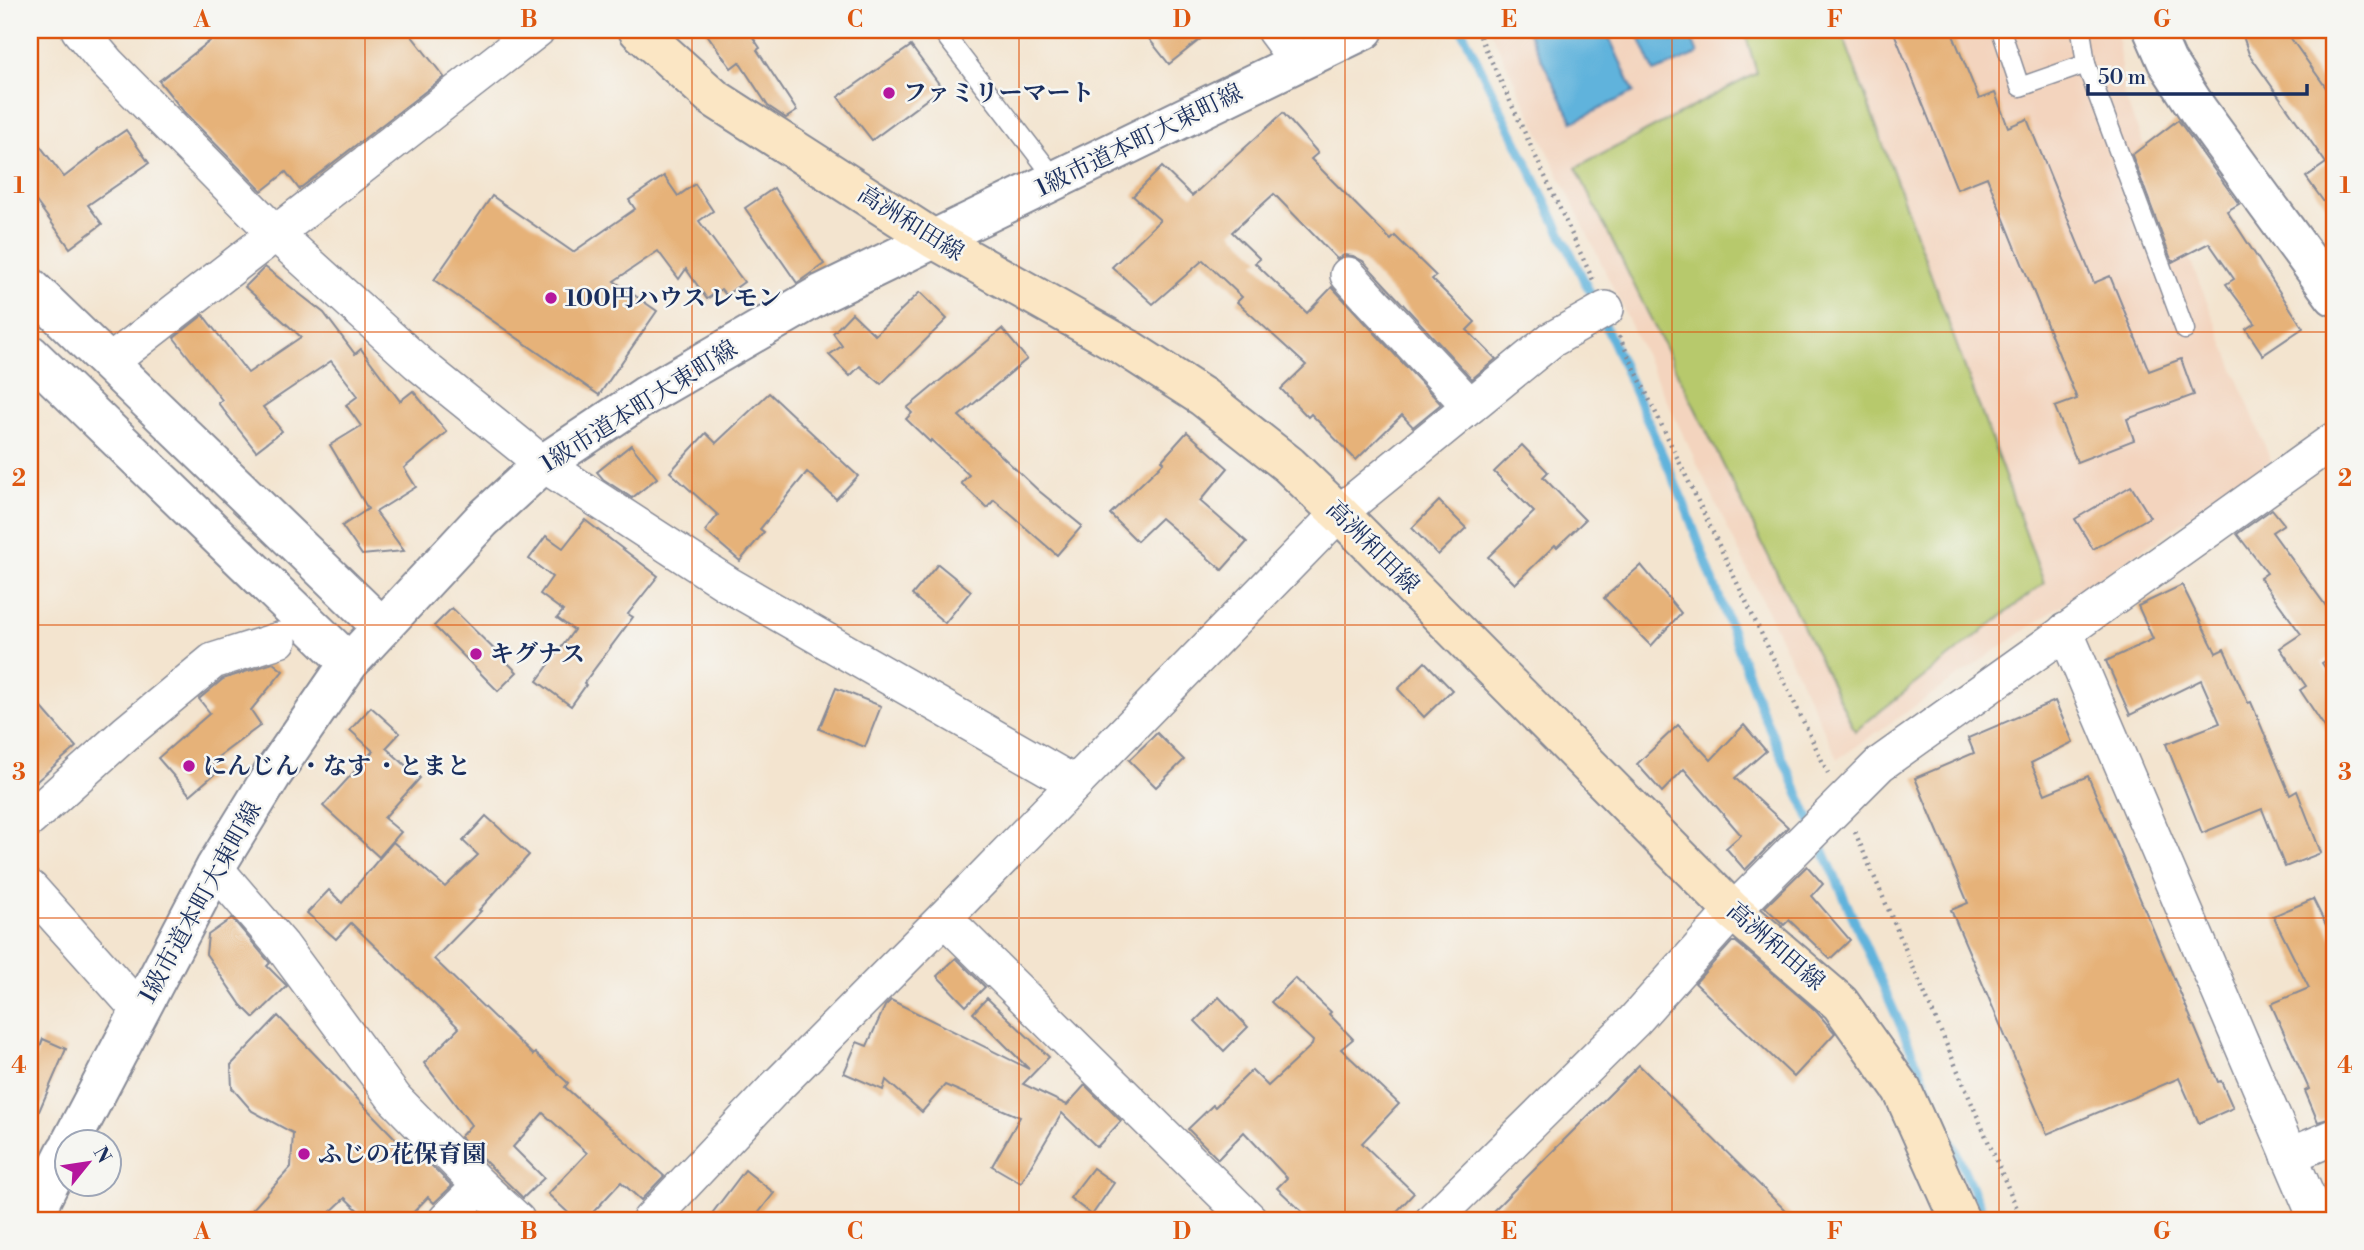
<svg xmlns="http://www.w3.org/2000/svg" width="2364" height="1250" font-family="'Libre Bodoni','Noto Serif JP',serif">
	<rect width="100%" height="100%" fill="#f6f6f2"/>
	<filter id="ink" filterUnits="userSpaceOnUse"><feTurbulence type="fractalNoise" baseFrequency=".0143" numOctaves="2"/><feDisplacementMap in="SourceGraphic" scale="14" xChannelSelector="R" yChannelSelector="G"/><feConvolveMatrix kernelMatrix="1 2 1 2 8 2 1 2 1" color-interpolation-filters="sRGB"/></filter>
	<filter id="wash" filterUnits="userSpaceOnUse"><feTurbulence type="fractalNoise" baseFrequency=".00686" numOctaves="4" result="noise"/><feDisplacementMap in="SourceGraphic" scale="28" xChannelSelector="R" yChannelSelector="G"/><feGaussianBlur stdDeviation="1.57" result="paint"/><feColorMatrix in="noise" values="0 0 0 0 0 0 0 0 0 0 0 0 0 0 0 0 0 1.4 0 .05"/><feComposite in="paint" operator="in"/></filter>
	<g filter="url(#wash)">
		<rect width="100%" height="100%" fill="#f3e4cf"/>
		<path fill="#f3d4be" d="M1490 30H2117L2124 96 2271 461 1838 759Z"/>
		<path fill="#b7c96c" stroke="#697c65" stroke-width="2" d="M1744 30H1841L2044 583 1855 731 1576 168 1757 73Z"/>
		<g fill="#61b3dc" stroke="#3e719d" stroke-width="2">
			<path d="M1527 30H1606L1634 92 1573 122Z"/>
			<path d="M1636 30H1688L1698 54 1654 72Z"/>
		</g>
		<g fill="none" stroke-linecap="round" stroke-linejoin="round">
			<g stroke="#61b3dc" stroke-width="9">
				<path d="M1462 30 1596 305"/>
				<path d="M1602 318 1684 503 1761 709 1811 822"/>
				<path d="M1818 838 1986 1220"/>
			</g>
		</g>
		<g id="blocks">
			<g fill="#e6b279">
				<path d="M224 30H407L444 77 299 189 286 172 262 191 184 112 159 81Z"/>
				<path d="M704 30H748L760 48 757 50 797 111 786 118 768 106 739 62 731 68Z"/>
				<path d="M1142 30H1212L1169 64Z"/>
				<path d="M1893 30H1951L1979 99 1995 93 2008 127 2027 119 2094 283 2110 276 2149 371 2181 359 2194 395 2127 419 2134 440 2077 462 2055 407 2077 399 1987 177 1957 189Z"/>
				<path d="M2241 30H2285L2334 99V216L2306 177 2326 163 2249 54Z"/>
				<path d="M911 46 942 88 872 140 838 97Z"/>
				<path d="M1283 113 1318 153 1311 159 1391 240 1395 236 1436 276 1432 279 1475 322 1467 330 1496 359 1472 379 1363 261 1353 256 1344 255 1337 259 1274 194 1232 232 1260 259 1255 263 1307 313 1332 287 1441 404 1413 427 1402 415 1356 460 1311 414 1308 417 1281 389 1306 365 1237 302 1242 297 1203 260 1153 304 1112 267 1160 220 1133 196 1162 167 1192 196Z"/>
				<path d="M2178 120 2239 204 2227 211 2303 328 2263 355 2246 329 2255 323 2226 284 2234 279 2209 243 2172 262 2132 155Z"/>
				<path d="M126 130 149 163 88 205 102 224 70 248 30 193V133L64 177 99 150 98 149Z"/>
				<path d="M664 176 678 196 695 184 713 211 699 221 744 282 726 295 721 289 707 299 686 269 679 279 658 251 614 281 657 311 599 395 434 280 492 196 573 252 635 209 629 200Z"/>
				<path d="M774 188 824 264 797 283 745 208Z"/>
				<path d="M265 267 324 313 355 354 361 349 400 401 413 391 447 432 404 468 416 487 376 512 404 551 362 555 342 526 368 509 330 445 361 426 346 405 358 396 331 361 263 407 282 431 256 451 218 403 222 400 174 338 203 315 248 373 301 337 245 287Z"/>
				<path d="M920 292 947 319 881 384 860 366 850 376 829 355 842 346 833 333 852 313 875 335Z"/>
				<path d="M1002 329 1027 359 959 416 1039 491 1082 526 1057 555 994 500 987 508 961 483 969 475 931 440 930 442 906 419 912 413 907 408Z"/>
				<path d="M769 393 858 476 836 499 807 472 760 529 764 532 740 561 705 531 718 515 670 472 706 433 716 443Z"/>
				<path d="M1187 432 1228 468 1200 501 1247 542 1222 570 1161 518 1137 541 1110 514 1164 462 1162 460Z"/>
				<path d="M631 445 657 478 632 498 603 479 597 472Z"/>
				<path d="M1522 445 1548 472 1543 477 1585 520 1557 547 1555 545 1515 584 1488 557 1534 512 1494 472Z"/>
				<path d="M2131 486 2150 517 2093 549 2075 519Z"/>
				<path d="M1439 501 1466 528 1438 555 1412 528Z"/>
				<path d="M2272 509 2284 524 2272 532 2334 617V655L2322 663 2334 681V741L2300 690 2306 686 2280 648 2301 634 2260 578 2267 573 2237 534Z"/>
				<path d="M585 520 658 576 628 614 633 617 584 683 586 685 571 706 537 681 574 630 557 618 563 611 540 594 552 577 529 559 546 536 563 548Z"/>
				<path d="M938 564 971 591 945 623 912 595Z"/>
				<path d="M1641 565 1681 613 1651 646 1604 598Z"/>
				<path d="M2182 585 2216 653 2224 649 2248 703 2251 702 2290 795 2297 791 2321 853 2285 867 2262 809 2202 833 2166 744 2220 723 2201 680 2130 715 2106 661 2153 639 2138 606Z"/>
				<path d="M452 608 517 672 498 691 434 626Z"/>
				<path d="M1425 662 1452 690 1424 717 1398 689Z"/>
				<path d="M273 663 283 671 251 710 261 725 210 763 217 772 190 795 158 758 210 713 199 699 223 679Z"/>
				<path d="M836 688 881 706 865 747 819 729Z"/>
				<path d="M30 694 76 747 30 787Z"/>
				<path d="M2055 701 2073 742 2031 763 2045 794 2088 776 2218 1082 2221 1081 2233 1108 2199 1123 2179 1078 2047 1134 1951 910 1968 903 1915 778 1974 753 1968 738Z"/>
				<path d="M371 707 400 733 386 748 420 778 384 818 401 832 379 857 323 806 373 751 350 730Z"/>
				<path d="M1678 725 1711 760 1744 725 1766 751 1735 778 1788 827 1745 870 1726 848 1741 835 1684 769 1662 792 1637 764Z"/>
				<path d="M1157 733 1184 760 1156 787 1129 760Z"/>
				<path d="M486 816 529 855 479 910 481 911 434 959 533 1055 535 1053 568 1083 565 1087 664 1176 641 1200 621 1182 586 1220H576L548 1194 587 1153 543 1113 513 1147 544 1178 523 1198 460 1137 471 1125 424 1063 459 1028 351 923 336 939 307 913 329 890 342 903 393 842 445 887 478 855 463 841Z"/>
				<path d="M1807 866 1823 884 1812 896 1850 940 1830 959 1789 920 1784 925 1765 907Z"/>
				<path d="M2313 899 2334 941V1117L2318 1122 2305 1091 2309 1089 2271 1004 2309 988 2273 916Z"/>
				<path d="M232 918 270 963 267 966 287 986 254 1018 241 1005 206 954 208 935Z"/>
				<path d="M1732 942H1736L1815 1010 1835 1033 1794 1077 1695 983Z"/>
				<path d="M956 958 985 987 966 1006 937 976Z"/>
				<path d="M1295 978 1331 1012 1329 1014 1353 1039 1341 1049 1399 1104 1362 1143 1414 1193 1389 1220H1311L1277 1188 1287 1178 1244 1132 1218 1159 1188 1129 1213 1105 1215 1107 1252 1070 1268 1086 1312 1045 1313 1041 1271 1002Z"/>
				<path d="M1219 997 1248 1027 1224 1051 1195 1021Z"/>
				<path d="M987 998 1049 1057 1023 1084 1067 1105 1085 1085 1121 1121 1097 1147 1062 1113 1021 1183 992 1166 1020 1117 945 1085 922 1112 886 1080 883 1090 844 1073 857 1042 867 1046 885 1006 891 1000 1029 1069 973 1013Z"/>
				<path d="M278 1016 417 1161 422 1156 452 1186 434 1203 428 1197 406 1220H368L345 1198 322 1220H243L291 1167 293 1133 252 1111 232 1088 231 1065Z"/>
				<path d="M43 1039 66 1049 30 1132V1071Z"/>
				<path d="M1639 1065 1795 1220H1484Z"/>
				<path d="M1093 1168 1114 1183 1092 1215 1070 1198Z"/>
				<path d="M745 1170 774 1193 753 1220H707Z"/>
			</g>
		</g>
	</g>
	<g filter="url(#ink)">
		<use href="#blocks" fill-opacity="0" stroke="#878a96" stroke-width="2"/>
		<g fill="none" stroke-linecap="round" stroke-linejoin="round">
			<g stroke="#878a96" stroke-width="21">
				<g id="service">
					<path d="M941 30 1057 181"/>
					<path d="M2001 30 2020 87 2086 64"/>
					<path d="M2081 30 2086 64 2185 330"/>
				</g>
			</g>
			<g stroke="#878a96" stroke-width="38">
				<g id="minor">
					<path d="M79 30 107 63 276 234 418 363 543 464 729 585 1074 783"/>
					<path d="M1274 30 1298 62"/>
					<path d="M1348 275 1470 406"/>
					<path d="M109 363 537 30"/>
					<path d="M2065 631 2317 1220"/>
					<path d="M30 819 126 733 213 661 279 640"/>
					<path d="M215 868 282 946 395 1099 480 1186 517 1220"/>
					<path d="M30 888 139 1010"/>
					<path d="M944 918 1250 1220"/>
					<path d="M2289 1156 2334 1137"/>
					<path d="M446 1220 480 1186"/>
					<path d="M650 1220 773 1090 944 918 1339 513 1551 340 1606 309"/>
					<path d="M1433 1220 1634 1021 1733 911 1880 764 2334 440"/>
				</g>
			</g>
			<g stroke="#878a96" stroke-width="42">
				<g id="tertiary">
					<path d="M2153 30 2167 62 2198 110 2334 296"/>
					<path d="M30 287 382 627"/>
					<path d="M30 354 349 663"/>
					<path d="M71 1142 215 868 272 775 349 663 482 520 543 464 645 396 823 293 1364 30"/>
					<path d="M31 1220 66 1151"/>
				</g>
			</g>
			<g stroke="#878a96" stroke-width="42">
				<path id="secondary" d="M638 30 714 98 935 240 1127 348 1203 397 1289 465 1339 513 1733 911 1840 1003 1902 1090 1960 1220"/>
			</g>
			<g stroke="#878a96" stroke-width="4.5" stroke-dasharray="2 5" stroke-linecap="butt">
				<path d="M1477 30 1593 280"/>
				<path d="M1619 336 1828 773"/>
				<path d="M1855 832 2022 1220"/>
			</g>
			<use href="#service" stroke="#fff" stroke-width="18"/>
			<use href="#minor" stroke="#fff" stroke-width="35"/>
			<use href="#tertiary" stroke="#fff" stroke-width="38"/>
			<use href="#secondary" stroke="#fbe6c4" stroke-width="38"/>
		</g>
	</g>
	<path fill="none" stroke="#de5710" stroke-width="2" stroke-opacity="0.55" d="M365 30V1220M692 30V1220M1019 30V1220M1345 30V1220M1672 30V1220M1999 30V1220M30 332H2334M30 625H2334M30 918H2334"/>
	<g fill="#b5179e" stroke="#f6f6f2" stroke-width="2.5">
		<circle cx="889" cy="93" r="7"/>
		<circle cx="551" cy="298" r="7"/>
		<circle cx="476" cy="654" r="7"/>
		<circle cx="189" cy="766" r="7"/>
		<circle cx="304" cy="1154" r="7"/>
	</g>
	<g text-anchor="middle" stroke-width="5" stroke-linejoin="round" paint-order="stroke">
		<g font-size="24" font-weight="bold" fill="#1b2f5e" stroke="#f6f6f2" text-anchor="start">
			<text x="903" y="101">ファミリーマート</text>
			<text x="565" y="306">100円ハウス レモン</text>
			<text x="490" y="662">キグナス</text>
			<text x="203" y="774">にんじん・なす ・とまと</text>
			<text x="318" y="1162">ふじの花保育園</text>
		</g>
		<g font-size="24" fill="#1b2f5e" stroke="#f6f6f2">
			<text transform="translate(1139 140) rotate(-26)" y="8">1級市道本町大東町線</text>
			<text transform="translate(911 223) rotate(32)" y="8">高洲和田線</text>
			<text transform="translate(639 406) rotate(-32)" y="8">1級市道本町大東町線</text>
			<text transform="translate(1373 547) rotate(45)" y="8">高洲和田線</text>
			<text transform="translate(200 902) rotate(-61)" y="8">1級市道本町大東町線</text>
			<text transform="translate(1776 946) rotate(41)" y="8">高洲和田線</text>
		</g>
	</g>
	<rect width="2364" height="1250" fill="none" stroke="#f6f6f2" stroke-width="77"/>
	<g transform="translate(88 1163) rotate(60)"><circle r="33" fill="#f6f6f2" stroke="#9ea6b7" stroke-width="2"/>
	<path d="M0-5L12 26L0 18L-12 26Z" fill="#b5179e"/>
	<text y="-10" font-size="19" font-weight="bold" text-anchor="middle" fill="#1b2f5e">N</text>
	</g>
	<path d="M2088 84v10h219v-10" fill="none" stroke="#1b2f5e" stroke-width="3.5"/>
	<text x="2098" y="84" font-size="21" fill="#1b2f5e" stroke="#f6f6f2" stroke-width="5" paint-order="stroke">50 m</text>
	<rect x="38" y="38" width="2288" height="1174" fill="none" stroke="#de5710" stroke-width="2.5"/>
	<g font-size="23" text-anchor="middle" font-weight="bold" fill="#de5710">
		<text x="202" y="27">A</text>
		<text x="529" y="27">B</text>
		<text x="855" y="27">C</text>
		<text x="1182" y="27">D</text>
		<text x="1509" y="27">E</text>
		<text x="1835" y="27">F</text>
		<text x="2162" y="27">G</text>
		<text x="19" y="193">1</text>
		<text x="2345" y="193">1</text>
		<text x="19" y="486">2</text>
		<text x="2345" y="486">2</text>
		<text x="19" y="780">3</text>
		<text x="2345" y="780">3</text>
		<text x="19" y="1073">4</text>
		<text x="2345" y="1073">4</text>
		<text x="202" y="1239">A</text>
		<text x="529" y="1239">B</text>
		<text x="855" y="1239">C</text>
		<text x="1182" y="1239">D</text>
		<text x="1509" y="1239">E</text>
		<text x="1835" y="1239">F</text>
		<text x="2162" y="1239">G</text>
	</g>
</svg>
